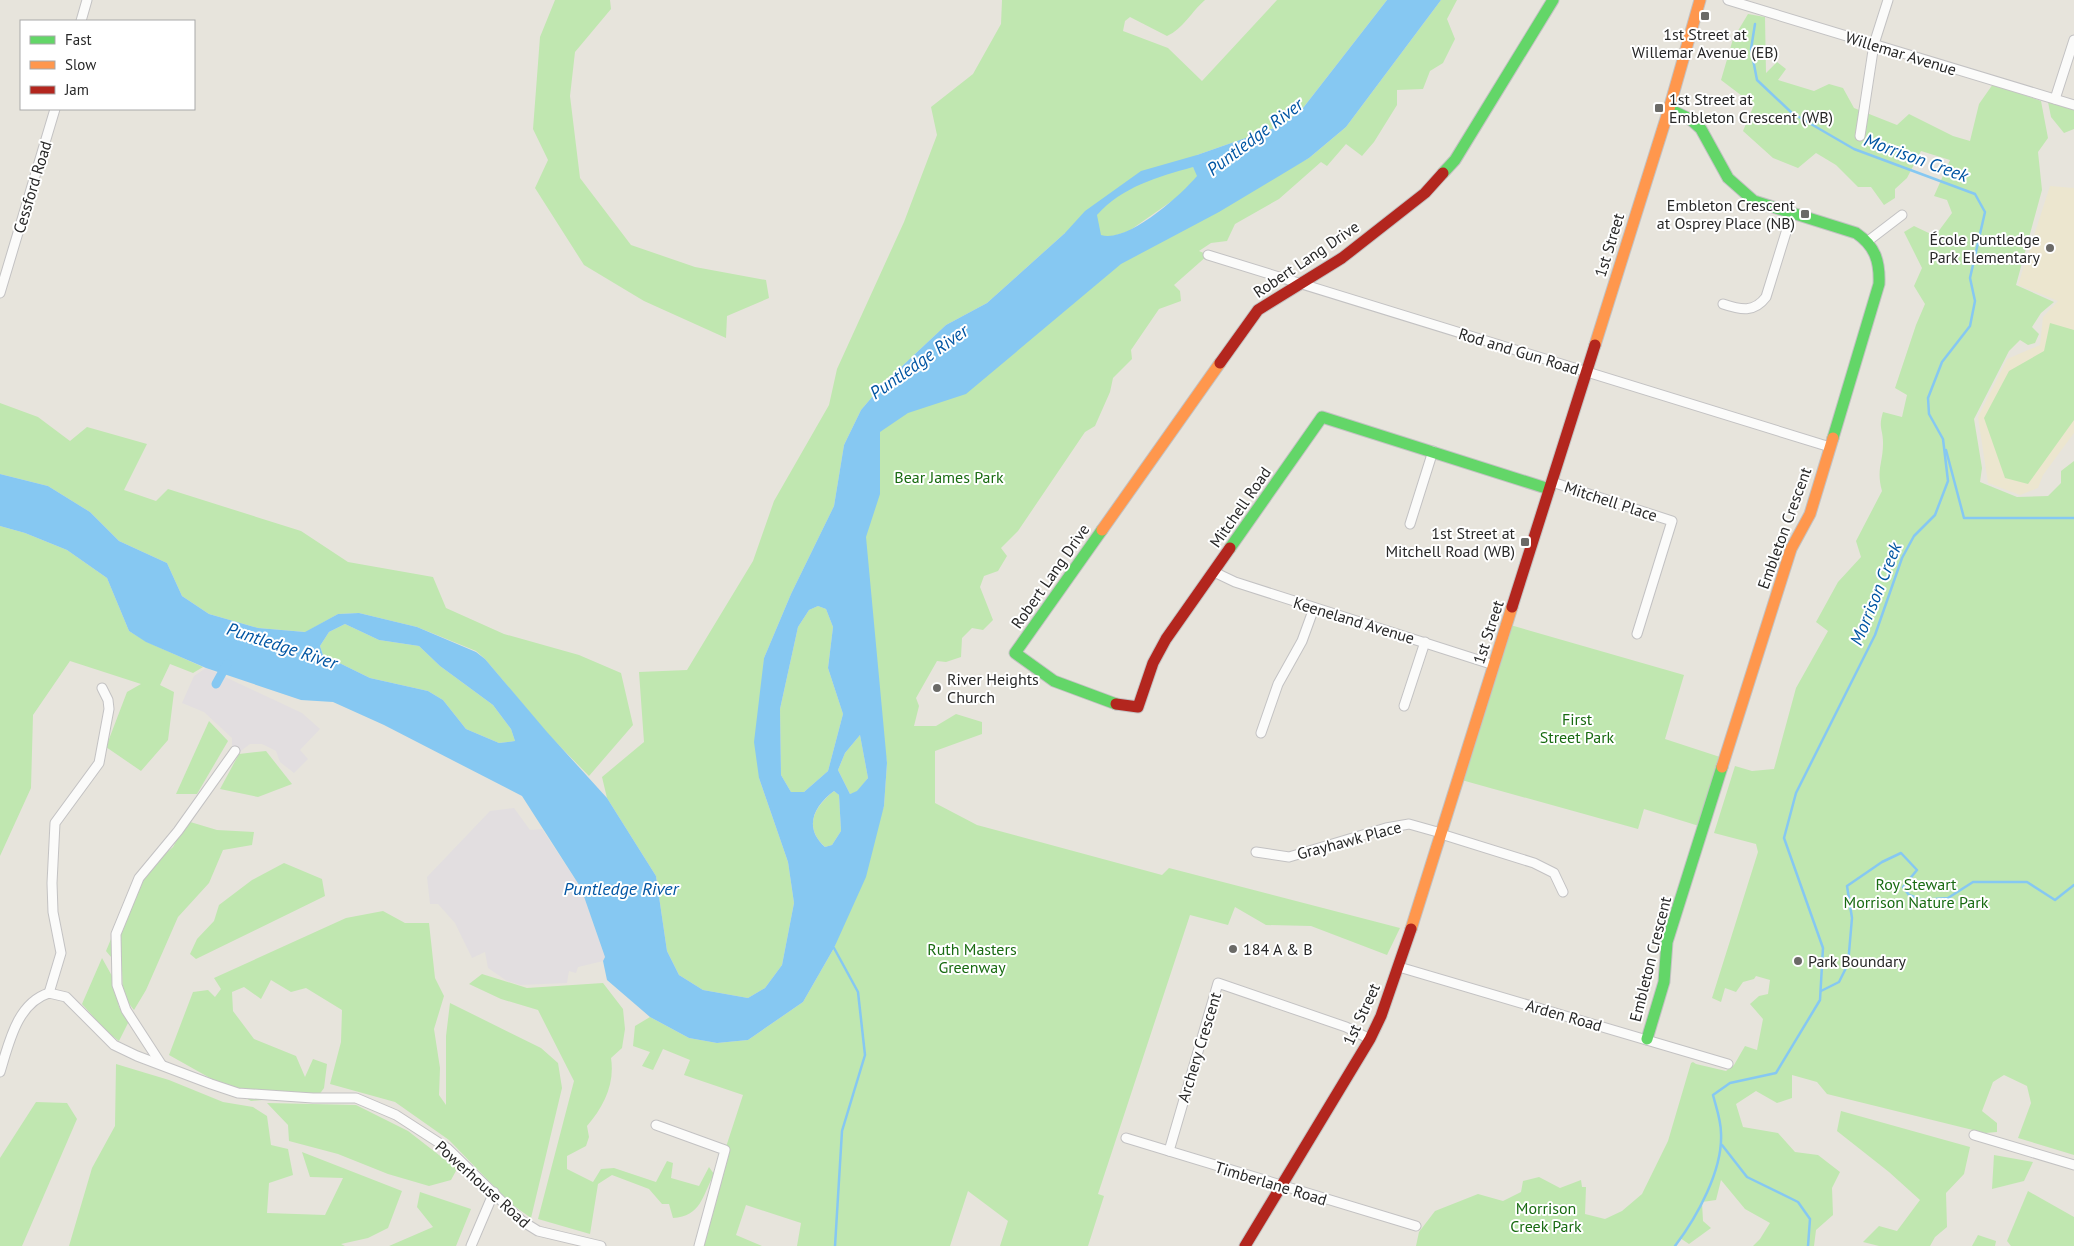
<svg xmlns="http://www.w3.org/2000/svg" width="2074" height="1246" font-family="'PT Sans',sans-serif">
	<rect width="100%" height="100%" fill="#e7e4dc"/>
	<g fill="#e2dee0">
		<path d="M206 668 302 713 320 729 300 750 308 759 294 773 280 762 276 751 262 744H250L238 753 232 749V738L204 712 182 703 194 676Z"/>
		<path d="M514 808 530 830 542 829 581 888 605 957 603 961 578 967 576 973 569 971 567 983 521 985 507 981 488 968 485 952 472 958 455 923 438 904H430L427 877 490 811Z"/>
	</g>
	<path fill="#ece6cf" d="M2050 186 2074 188V433L2043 475 2038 488 2020 495 1988 483 1978 417 2007 359 2040 345 2043 317 2058 301 2018 285Z"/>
	<g fill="#c0e7b0">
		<path d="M555 0H610L611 9 575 52 570 96 580 178 631 245 695 267 766 280 769 298 727 316 726 338 644 301 584 265 535 188 548 160 533 129 540 37Z"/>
		<path d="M1002 0H1205C1192 11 1183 29 1167 36L1130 17 1125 21 1123 31 1168 48 1202 81 1277 0H1387L1303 108 1283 125 1197 155 1193 167 1198 176 1179 196 1129 231 1110 237 1065 233 987 303 946 325 884 383 861 410 844 445 834 506 791 594 764 658 759 778 788 862 794 903 782 965 765 988 748 998 703 990 679 975 667 951 656 876 607 798 602 777 644 742 639 672 687 670 753 561 774 501 829 405 837 369 904 222 937 135 931 107 973 74 1001 24Z"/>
		<path d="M1441 0H1457L1447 19 1455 39 1443 63 1430 71 1423 89 1397 90V105L1374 142 1362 156 1346 144 1327 166 1321 162 1279 199 1235 224 1227 241 1211 243 1199 251 1208 255 1174 285 1180 291 1181 301 1159 309 1131 350 1132 359 1113 378 1110 392 1095 426 1085 432 1018 531 1001 548 1007 556 998 571 984 576 980 587 993 620 983 630 972 628 962 638 961 657 946 662 937 661 916 698 919 706 914 726H936L956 714 982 722V734L935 751V803L977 825 1162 875 1169 868 1400 928 1387 955 1311 926 1266 925 1235 907 1228 925 1190 915 1098 1194 1104 1196 1088 1246H1000L1008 1221 968 1191 950 1246H797L801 1223 746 1205 736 1235 762 1246H699L725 1150 743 1095 684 1075 690 1060 663 1049 653 1070 642 1066 650 1052 633 1046 635 1026 650 1017 689 1038 717 1043 748 1040 803 1002 834 948 884 806 887 763 854 552 870 444 884 420 1160 237 1309 158 1346 127Z"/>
		<path d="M1748 14 1765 17 1766 73 1777 62 1786 69 1778 80 1814 91 1829 84 1843 88 1854 108 1897 125 1909 114 1953 136 1970 141 1979 104 1993 84 2041 101 2048 138 2038 152 2042 190 2016 285 2054 302 2041 313 2032 327 2039 334 2035 343 2028 345 2020 340 2009 351 1974 419 1982 468 1980 482 2017 497 2048 496 2061 483V471L2074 461V1155L2018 1138 2031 1103 2027 1086 2004 1075 1993 1082 1982 1111 1997 1123V1132L1985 1133 1827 1094 1817 1082 1792 1075V1098L1777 1103 1756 1091 1736 1104 1743 1127 1778 1133 1795 1152 1818 1155 1840 1172 1832 1188 1833 1215 1816 1230 1814 1246H1753L1760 1239 1770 1223 1745 1209 1721 1180 1716 1200 1702 1202 1703 1221 1711 1228 1689 1244 1680 1238 1674 1246H1416L1419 1232 1435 1211 1478 1194 1503 1201 1521 1192 1523 1181 1539 1177 1560 1188 1581 1180 1582 1187H1586L1585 1214 1605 1219 1622 1211 1642 1194 1668 1141 1691 1063 1693 1062 1696 1064 1726 1071 1734 1065 1745 1046 1757 1050 1763 1019 1750 1004 1759 996 1768 994 1770 980 1756 976 1754 979 1743 982 1736 992 1725 988 1721 1002 1712 998 1758 852 1756 844 1714 833 1735 766 1752 771 1774 769 1796 688 1828 631 1816 622 1838 582 1861 557 1856 541 1882 491C1876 469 1883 464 1883 443 1883 429 1878 428 1883 412L1902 417 1907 395 1895 388 1916 325 1925 304 1914 286 1922 268 1904 232 1914 226 1935 236 1952 213 1947 200 1934 196 1950 160 1921 151 1907 178 1895 189V198L1884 205 1871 187H1858L1836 165 1816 153 1798 168 1773 158 1743 131 1754 105 1721 80 1733 39Z"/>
		<path d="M2048 102 2074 109V129L2064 133 2051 117Z"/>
		<path d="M2050 323 2074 330V420L2028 484 2005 478 1984 418 2009 371 2044 351Z"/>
		<path d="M0 403 38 417 70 441 87 427 147 444 124 490 156 501 168 489 301 531 348 562 433 577 446 608 504 634 579 655 621 673 633 725 589 776 547 733 485 659 476 651 417 627 359 613 338 614 306 632 258 628 209 614 182 596 167 563 119 541 90 512 48 486 0 474Z"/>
		<path d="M0 526 25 533 67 550 107 578 129 631 147 642 203 667 193 673 170 664 160 685 174 692 168 740 141 771 106 747 127 692 141 684 70 661 33 715 31 788 0 856Z"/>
		<path d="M818 606 826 609 833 627 828 668 843 714 828 771 804 792H791L781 775 780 709 798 627 809 610Z"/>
		<path d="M345 624 379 640 419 646 440 666 493 705 511 729 515 741 499 743 466 729 443 700 428 691 370 678 323 655 320 646 329 632Z"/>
		<path d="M1507 624 1684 675 1665 739 1720 757 1699 826 1644 809 1638 829 1458 779Z"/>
		<path d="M209 721 228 741 197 794H176Z"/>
		<path d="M860 735 868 778 857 792 850 794 838 770 845 753Z"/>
		<path d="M266 751 292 784 258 797 220 789 239 754Z"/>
		<path d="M834 791 839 795 841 831 832 845 825 847C803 827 814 807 834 791Z"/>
		<path d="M187 821 217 830 254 832 252 845 223 850 209 883 178 917 146 990 134 1010 123 996 122 970 106 951 128 898 155 863 173 847Z"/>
		<path d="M284 863 322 879 325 896 196 959 190 954 197 939 214 921 219 905 252 880Z"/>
		<path d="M383 911 405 923H429L435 978 444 996 434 1029 440 1068 439 1095 446 1105V1036L450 1003 541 1048 558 1063 562 1088 531 1218 510 1203 449 1140 395 1102 330 1084 341 1042 342 1010 306 988 291 992 271 980 261 999 244 987 232 992 233 1011 254 1039 296 1056 305 1077 313 1059 327 1064 324 1088 319 1095 251 1101 169 1055 193 992 208 990 215 997 221 989 214 978 346 918Z"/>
		<path d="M102 958 112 976 119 1007 129 1021 119 1041 106 1031 82 1004Z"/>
		<path d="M482 974 527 988 603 983 623 1009 625 1029 622 1048 611 1058C615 1084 604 1106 587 1126L589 1137 586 1146 567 1156V1169L593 1182 601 1169 614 1168 656 1182 667 1161 673 1163 671 1178 699 1186 709 1167 714 1174C702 1197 701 1216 673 1218L669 1204H662L649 1189 612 1175 598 1184 590 1234 538 1219 574 1081 538 1010 501 999 469 984Z"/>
		<path d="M116 1064 169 1080 223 1102 253 1107 267 1116 271 1145 288 1149 293 1175 269 1183 267 1213 325 1215 343 1178 310 1177 302 1152 402 1191 388 1228 368 1238 341 1244 345 1246H69L92 1168 115 1126Z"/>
		<path d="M36 1102 67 1103 77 1119 22 1246H0V1158Z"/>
		<path d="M267 1103 356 1105 408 1131 457 1169 451 1180 429 1186 388 1174 338 1154 289 1141 288 1125Z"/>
		<path d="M1841 1111 1970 1147 1964 1174 1946 1193 1947 1227 1935 1237 1930 1246H1879L1863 1242 1879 1226 1897 1231 1920 1200 1889 1172 1837 1131Z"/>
		<path d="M1994 1155 2033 1162 2024 1181 1992 1189Z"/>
		<path d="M2028 1191 2074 1217V1246H2011L2007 1241Z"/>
		<path d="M420 1192 471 1209 456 1246H389L433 1227 417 1207Z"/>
		<path d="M1978 1235 1996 1241 1995 1246H1972Z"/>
	</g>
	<path fill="#86c8f2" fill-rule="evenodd" d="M1387 0H1441L1346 127 1309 158 1219 212 1121 264 966 394 908 413 880 432V494L866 537 887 763 884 806 866 877 834 948 803 1002 748 1040 717 1043 689 1038 650 1017 607 980 603 961 605 957 581 888 522 796 384 725 333 702 301 700 206 668 146 642 129 631 107 578 67 550 25 533 0 526V474L48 486 90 512 119 541 167 563 182 596 209 614 258 628 305 632 338 614 359 613 417 627 476 652 485 659 547 732 607 798 656 876 667 951 679 975 703 990 748 998 765 988 782 965 794 903 788 862 759 778 754 742 764 658 791 594 834 506 844 445 861 410 884 383 946 325 987 303 1065 233 1085 211 1141 171 1197 155 1283 125 1303 108ZM1193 167 1197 176C1180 196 1128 243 1101 235L1097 215C1122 187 1157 177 1193 167ZM818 606 826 609 833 627 828 668 843 714 828 771 804 792H791L781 775 780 709 798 627 809 610ZM345 624 379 640 419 646 440 666 493 705 511 729 515 741 499 743 466 729 443 700 428 691 370 678 323 655 320 646 329 632ZM860 735 868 778 857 791 850 794 838 770 845 753ZM834 791 839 795 841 831 832 845 825 847C803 827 814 806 834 791Z"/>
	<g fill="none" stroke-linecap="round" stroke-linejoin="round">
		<g stroke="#86c8f2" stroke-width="2.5">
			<path d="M1946 450 1964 518H2074"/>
			<path d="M834 948 858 992 865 1055 842 1131 835 1246"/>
			<path d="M1821 991 1839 982 1848 964 1852 918 1847 886 1882 862 1901 853 1917 870 1903 887 1909 895 1922 900 1948 898 1973 882H2027L2055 900 2074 885"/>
			<path d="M1722 1145 1747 1177 1798 1202 1810 1219 1808 1246"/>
			<path d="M1675 1246C1697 1217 1723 1170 1721 1133 1721 1120 1716 1107 1713 1095L1730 1083 1776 1073 1820 1000 1823 948 1784 838 1796 793 1875 635 1902 558 1914 536 1935 515 1948 481 1943 439 1929 414 1928 398 1942 362 1970 326 1975 301 1970 278 1985 212 1975 194 1854 149 1792 113 1757 80 1751 49 1755 24"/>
		</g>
		<path stroke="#86c8f2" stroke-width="9" d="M216 684 227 664"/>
		<g stroke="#c3c2c3" stroke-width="11">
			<g id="street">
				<path d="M1728 0 2074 105"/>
				<path d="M81 21 87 0"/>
				<path d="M2055 99 2074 40"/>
				<path d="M1860 136 1874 44 1888 0"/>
				<path d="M1868 241 1902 215"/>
				<path d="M1208 255 1830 447"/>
				<path d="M0 293 55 109"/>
				<path d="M1723 304C1741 310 1754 313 1766 297L1792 213"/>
				<path d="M1552 482 1672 521 1637 634"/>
				<path d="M1410 524 1433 451"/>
				<path d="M1214 572 1235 582 1494 665"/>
				<path d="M1404 706 1425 642"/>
				<path d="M1261 733 1278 684 1302 641 1314 608"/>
				<path d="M1441 834 1534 863 1554 873 1563 892"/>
				<path d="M1256 852 1289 857 1386 828 1409 824 1441 833"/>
				<path d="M1399 967 1728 1064"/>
				<path d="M49 993 61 953 53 912 52 883 55 823 99 763 109 709 108 700 102 688"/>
				<path d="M161 1064 126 1010 117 985 116 934 139 878 178 831 235 751"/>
				<path d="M0 1072C9 1043 17 1003 49 993L66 997 114 1045 137 1056 211 1084 238 1093 313 1098H356L396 1115 447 1148 522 1221 538 1231 601 1246"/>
				<path d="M656 1125 725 1150 699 1246"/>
				<path d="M1974 1135 2074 1165"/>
				<path d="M1126 1138 1416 1226"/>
				<path d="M1169 1151 1218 983 1346 1027 1370 1039"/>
				<path d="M471 1246 494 1192"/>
			</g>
		</g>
		<g stroke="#c3c2c3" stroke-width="13">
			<g id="fast">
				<path d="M1669 109 1690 119 1701 129 1728 178 1754 201 1856 233C1875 246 1880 261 1879 284L1833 438"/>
				<path d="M1443 173 1455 160 1553 0"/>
				<path d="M1102 530 1015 653 1054 681 1116 704"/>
				<path d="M1230 548 1322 417 1549 489"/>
				<path d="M1647 1039 1664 982 1667 942 1722 767"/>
			</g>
		</g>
		<g stroke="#c3c2c3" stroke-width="13">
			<g id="slow">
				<path d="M1595 345 1669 109 1700 0"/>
				<path d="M1102 530 1220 363"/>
				<path d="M1722 767 1791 549 1810 514 1833 438"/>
				<path d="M1411 929 1512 607"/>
			</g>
		</g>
		<g stroke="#c3c2c3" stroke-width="13">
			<g id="jam">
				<path d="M1220 363 1258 310 1342 258 1425 193 1443 173"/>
				<path d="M1512 607 1595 345"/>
				<path d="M1116 704 1138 707 1153 663 1166 639 1230 548"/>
				<path d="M1245 1246 1370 1039 1381 1016 1411 929"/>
			</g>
		</g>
		<use href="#street" stroke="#fbfbfa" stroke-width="9"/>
		<use href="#fast" stroke="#63d668" stroke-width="11"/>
		<use href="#slow" stroke="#ff974d" stroke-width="11"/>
		<use href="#jam" stroke="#b3261e" stroke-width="11"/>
	</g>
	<g fill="#6b6a67" stroke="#fff" stroke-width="2">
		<rect x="1700" y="11" width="10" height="10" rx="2.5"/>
		<rect x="1654" y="103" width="10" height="10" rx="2.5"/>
		<rect x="1800" y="209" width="10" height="10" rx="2.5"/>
		<circle cx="2050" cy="248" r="5"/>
		<rect x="1520" y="537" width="10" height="10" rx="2.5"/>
		<circle cx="937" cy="688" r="5"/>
		<circle cx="1233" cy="949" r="5"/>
		<circle cx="1798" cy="961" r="5"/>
	</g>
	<g text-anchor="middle" stroke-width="4" stroke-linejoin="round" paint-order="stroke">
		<g font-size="16" fill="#282828" stroke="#fff" text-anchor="start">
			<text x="1705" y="40" text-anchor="middle">1st Street at<tspan x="1705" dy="18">Willemar Avenue (EB)</tspan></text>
			<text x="1669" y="105">1st Street at<tspan x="1669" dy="18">Embleton Crescent (WB)</tspan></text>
			<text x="1795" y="211" text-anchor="end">Embleton Crescent<tspan x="1795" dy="18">at Osprey Place (NB)</tspan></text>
			<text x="2040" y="245" text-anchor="end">École Puntledge<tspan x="2040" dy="18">Park Elementary</tspan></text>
			<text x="1515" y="539" text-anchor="end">1st Street at<tspan x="1515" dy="18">Mitchell Road (WB)</tspan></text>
			<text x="947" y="685">River Heights<tspan x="947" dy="18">Church</tspan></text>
			<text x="1243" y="955">184 A &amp; B</text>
			<text x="1808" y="967">Park Boundary</text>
		</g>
		<g font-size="16" fill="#282828" stroke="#fff">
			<text transform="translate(1901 53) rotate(17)" y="6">Willemar Avenue</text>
			<text transform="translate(32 187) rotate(-73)" y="6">Cessford Road</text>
			<text transform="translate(1609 245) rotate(-73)" y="6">1st Street</text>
			<text transform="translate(1306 259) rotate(-34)" y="6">Robert Lang Drive</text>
			<text transform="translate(1519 351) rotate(17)" y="6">Rod and Gun Road</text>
			<text transform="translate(1611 501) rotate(18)" y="6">Mitchell Place</text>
			<text transform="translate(1240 507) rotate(-55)" y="6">Mitchell Road</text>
			<text transform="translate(1784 528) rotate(-70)" y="6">Embleton Crescent</text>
			<text transform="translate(1050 576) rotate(-55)" y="6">Robert Lang Drive</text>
			<text transform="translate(1354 620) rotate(17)" y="6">Keeneland Avenue</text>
			<text transform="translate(1488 632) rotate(-72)" y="6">1st Street</text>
			<text transform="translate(1349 840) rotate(-15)" y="6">Grayhawk Place</text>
			<text transform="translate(1650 959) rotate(-76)" y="6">Embleton Crescent</text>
			<text transform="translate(1361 1014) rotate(-65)" y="6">1st Street</text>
			<text transform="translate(1564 1015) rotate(16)" y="6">Arden Road</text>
			<text transform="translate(1199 1047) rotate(-73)" y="6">Archery Crescent</text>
			<text transform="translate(1271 1183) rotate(17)" y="6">Timberlane Road</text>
			<text transform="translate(483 1184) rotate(42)" y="6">Powerhouse Road</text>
		</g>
		<g font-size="16" fill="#186b11" stroke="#fff">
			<text x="949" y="483">Bear James Park</text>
			<text x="1577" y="725">First<tspan x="1577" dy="18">Street Park</tspan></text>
			<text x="1916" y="890">Roy Stewart<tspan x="1916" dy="18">Morrison Nature Park</tspan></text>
			<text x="972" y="955">Ruth Masters<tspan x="972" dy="18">Greenway</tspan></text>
			<text x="1546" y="1214">Morrison<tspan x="1546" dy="18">Creek Park</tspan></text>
		</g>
		<g font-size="18" font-style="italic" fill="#0055a3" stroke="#fff">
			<text transform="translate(1255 137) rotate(-37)" y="6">Puntledge River</text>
			<text transform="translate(1916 158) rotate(20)" y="6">Morrison Creek</text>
			<text transform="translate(919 362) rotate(-35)" y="6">Puntledge River</text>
			<text transform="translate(1876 594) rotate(-68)" y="6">Morrison Creek</text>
			<text transform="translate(282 646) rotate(18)" y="6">Puntledge River</text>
			<text x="621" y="895">Puntledge River</text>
		</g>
	</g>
	<rect x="20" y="20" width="175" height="90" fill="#ffffff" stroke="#a9a9a9"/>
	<rect x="30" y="36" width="25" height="8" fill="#63d668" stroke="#a9a9a9"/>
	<text x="65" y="45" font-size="15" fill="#282828">Fast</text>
	<rect x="30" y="61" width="25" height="8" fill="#ff974d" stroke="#a9a9a9"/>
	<text x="65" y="70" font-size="15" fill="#282828">Slow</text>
	<rect x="30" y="86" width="25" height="8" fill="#b3261e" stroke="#a9a9a9"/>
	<text x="65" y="95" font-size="15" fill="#282828">Jam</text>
</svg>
